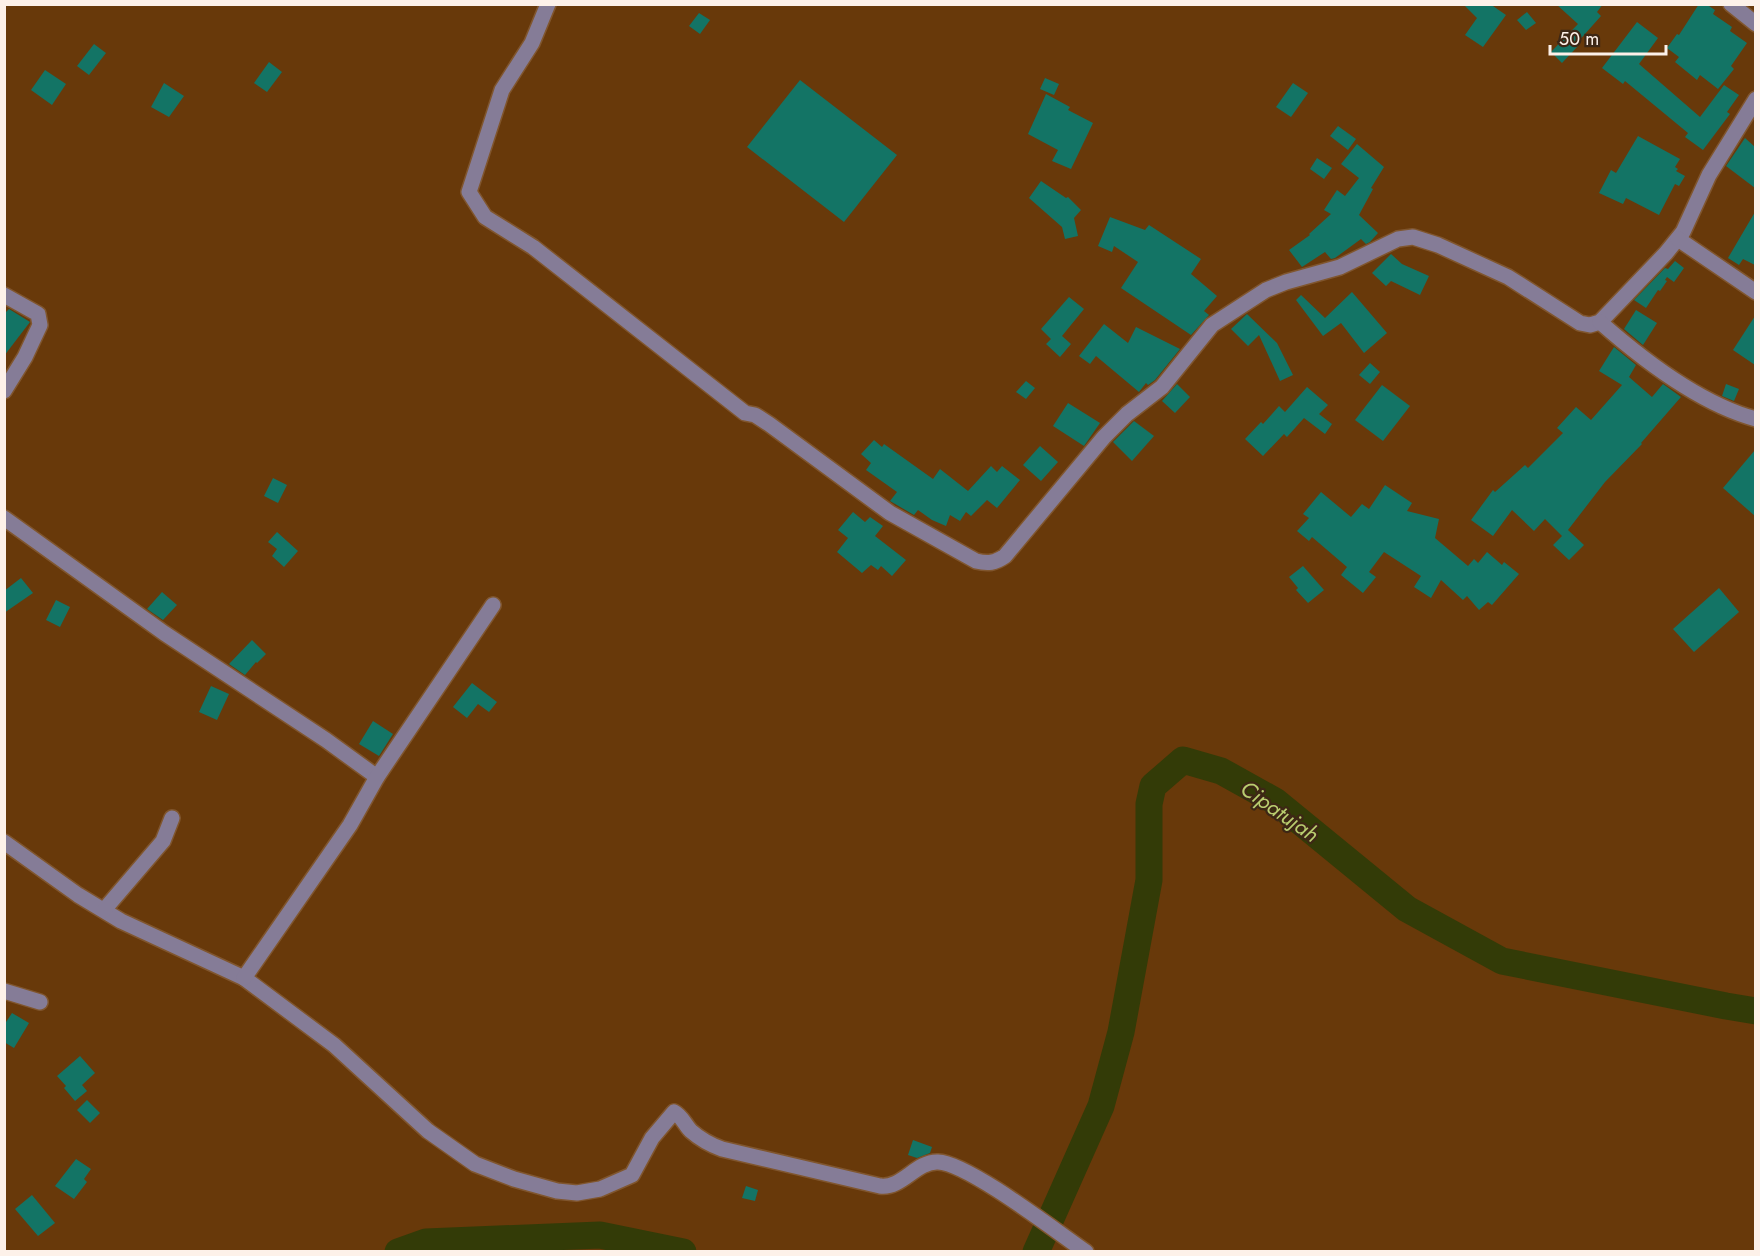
<svg xmlns="http://www.w3.org/2000/svg" width="1760" height="1256" font-family="Jost,sans-serif">
	<rect width="100%" height="100%" fill="#68390a"/>
	<g fill="none" stroke-linecap="round" stroke-linejoin="round">
		<g stroke="#333b07" stroke-width="27">
			<path d="M398 1252 426 1242 600 1235 683 1252"/>
			<path d="M1036 1252 1101 1106 1121 1032 1149 880V804L1153 786 1183 760 1221 771 1275 801 1407 909 1502 961 1726 1006 1756 1011"/>
		</g>
	</g>
	<g fill="#137465">
		<path d="M1463 4H1490L1506 15 1483 47 1465 35 1477 18Z"/>
		<path d="M1556 4H1603L1597 12 1601 16 1576 44 1578 46 1562 63 1551 52 1578 24Z"/>
		<path d="M1699 4H1706L1715 10 1713 14 1732 27 1730 31 1747 43 1731 66 1734 69 1718 89 1700 75 1697 80 1675 62 1679 57 1667 48 1677 34 1679 35Z"/>
		<path d="M1527 12 1536 23 1526 30 1517 20Z"/>
		<path d="M699 13 710 20 700 34 689 26Z"/>
		<path d="M1637 22 1658 38 1639 64 1700 117 1724 85 1739 95 1727 112 1730 114 1703 150 1685 137 1688 133 1625 81 1623 84 1602 68Z"/>
		<path d="M94 44 106 53 89 75 77 66Z"/>
		<path d="M269 62 282 72 267 92 254 83Z"/>
		<path d="M45 70 66 84 52 105 31 90Z"/>
		<path d="M1045 78 1059 84 1054 95 1040 89Z"/>
		<path d="M800 80 897 155 844 222 747 147Z"/>
		<path d="M164 83 184 96 169 117 151 107Z"/>
		<path d="M1293 83 1308 93 1291 117 1276 107Z"/>
		<path d="M1046 94 1070 107 1068 110 1093 123 1071 169 1052 161 1058 150 1028 134Z"/>
		<path d="M1338 126 1356 139 1348 150 1330 136Z"/>
		<path d="M1638 136 1680 159 1675 167 1678 169 1676 171 1685 176 1679 186 1675 184 1659 215 1626 198 1623 204 1599 193 1611 170 1616 173Z"/>
		<path d="M1745 138 1755 147V188L1726 166Z"/>
		<path d="M1357 144 1384 167 1371 188 1373 189 1359 215 1378 233 1370 242 1366 244 1361 239 1335 258 1331 259 1325 252 1302 267 1289 250 1310 235 1309 234 1331 214 1324 210 1337 190 1345 196 1359 178 1341 164Z"/>
		<path d="M1317 158 1332 168 1324 179 1310 169Z"/>
		<path d="M1041 181 1066 198 1068 197 1081 210 1074 218 1078 236 1065 239 1062 227 1029 198Z"/>
		<path d="M1755 212V265L1743 259 1739 265 1728 258Z"/>
		<path d="M1110 217 1145 230 1149 225 1201 259 1191 274 1217 296 1204 311 1209 315 1191 335 1121 288 1138 262 1114 246 1112 252 1098 246Z"/>
		<path d="M1391 254 1402 264 1429 276 1420 295 1391 281 1386 286 1372 273Z"/>
		<path d="M1675 261 1684 268 1674 282 1667 277 1665 280 1667 281 1660 291 1658 290 1646 308 1634 300 1665 268 1668 269Z"/>
		<path d="M1352 292 1387 333 1364 353 1341 323 1323 336 1296 300 1301 295 1325 318Z"/>
		<path d="M1069 297 1084 309 1062 336 1071 344 1060 357 1046 344 1051 339 1041 329Z"/>
		<path d="M9 309 30 322 4 356V314Z"/>
		<path d="M1636 310 1657 323 1643 345 1624 329Z"/>
		<path d="M1247 314 1277 343 1293 375 1280 381 1259 335 1248 346 1231 329Z"/>
		<path d="M1755 316V365L1733 350Z"/>
		<path d="M1104 324 1128 343 1136 327 1180 349 1155 380 1148 385 1146 383 1139 392 1096 356 1090 364 1079 356Z"/>
		<path d="M1614 347 1636 365 1629 377 1652 397 1663 384 1681 397 1641 443 1642 444 1605 482 1568 530 1584 545 1569 560 1553 545 1562 536 1545 519 1534 531 1512 510 1493 536 1471 520 1493 490 1495 492 1525 465 1528 468 1563 433 1557 428 1576 407 1591 420 1622 385 1599 371Z"/>
		<path d="M1370 363 1380 372 1370 384 1359 375Z"/>
		<path d="M1026 381 1035 388 1026 399 1016 392Z"/>
		<path d="M1177 384 1190 397 1175 413 1162 401Z"/>
		<path d="M1726 384 1739 389 1734 401 1722 396Z"/>
		<path d="M1382 385 1410 406 1383 441 1355 420Z"/>
		<path d="M1307 387 1328 405 1319 414 1332 424 1325 434 1304 418 1287 437 1284 434 1263 456 1245 439 1261 422 1263 424 1279 406 1285 412Z"/>
		<path d="M1068 403 1100 423 1084 446 1053 426Z"/>
		<path d="M1134 421 1154 436 1132 461 1113 442Z"/>
		<path d="M874 440 882 447 884 444 933 479 940 469 968 491 991 466 997 472 1002 466 1020 480 997 508 987 500 971 516 966 512 960 521 950 515 946 526 932 520 918 510 914 515 890 501 897 492 866 470 871 463 861 454Z"/>
		<path d="M1040 446 1058 462 1041 481 1023 465Z"/>
		<path d="M1755 450V516L1723 488Z"/>
		<path d="M273 478 287 485 278 503 264 496Z"/>
		<path d="M1385 485 1412 503 1407 511 1439 519 1435 538 1468 566 1474 559 1478 563 1487 552 1502 565 1504 562 1519 574 1492 605 1488 602 1479 610 1467 596 1463 600 1441 580 1431 598 1414 587 1421 576 1384 552 1369 572 1376 577 1363 593 1341 575 1347 567 1312 537 1309 541 1297 531 1309 518 1303 514 1321 492 1351 517 1362 504 1369 509Z"/>
		<path d="M853 512 865 522 870 517 883 526 875 536 906 560 892 576 881 566 878 570 871 565 862 573 837 552 848 538 838 530Z"/>
		<path d="M277 532 298 551 284 567 272 556 277 549 268 542Z"/>
		<path d="M1303 566 1324 590 1308 603 1296 590 1298 588 1289 577Z"/>
		<path d="M21 578 33 593 4 613V591Z"/>
		<path d="M1719 588 1739 612 1694 652 1673 629Z"/>
		<path d="M162 592 177 605 163 620 147 609Z"/>
		<path d="M56 600 70 607 60 627 46 620Z"/>
		<path d="M252 640 266 654 257 663 256 662 245 675 229 664Z"/>
		<path d="M472 683 497 702 489 712 478 704 467 718 453 707Z"/>
		<path d="M211 686 229 694 217 720 199 712Z"/>
		<path d="M373 721 393 734 379 756 359 744Z"/>
		<path d="M12 1013 29 1023 14 1048 4 1042V1025Z"/>
		<path d="M80 1056 95 1073 82 1085 87 1091 75 1101 64 1088 66 1086 57 1076Z"/>
		<path d="M87 1100 100 1113 90 1123 77 1110Z"/>
		<path d="M913 1140 932 1147 930 1153 917 1158 908 1155Z"/>
		<path d="M76 1159 91 1169 84 1179 87 1182 74 1199 55 1186Z"/>
		<path d="M746 1186 758 1190 755 1201 742 1198Z"/>
		<path d="M32 1195 55 1223 38 1236 15 1209Z"/>
	</g>
	<g fill="none" stroke-linecap="round" stroke-linejoin="round">
		<g stroke="#80562e" stroke-width="18">
			<g id="minor">
				<path d="M548 4 532 43 502 90 469 192 485 217 533 247 745 413 755 415 769 424 890 513 976 561C988 564 995 563 1005 556L1104 437 1127 414 1162 387 1212 325 1266 290 1286 282 1340 267 1398 239 1413 237 1438 245 1508 277 1580 323 1590 325 1600 322 1666 253 1683 232 1709 175 1756 99"/>
				<path d="M1731 4 1756 24"/>
				<path d="M1678 239 1756 292"/>
				<path d="M4 295 38 314 40 325 25 357 4 391"/>
				<path d="M1600 322C1643 360 1700 404 1756 419"/>
				<path d="M4 518 164 633 326 740 377 777"/>
				<path d="M4 842 78 895 121 921 244 978 334 1045 428 1131 475 1164 514 1179 557 1191 577 1193 600 1189 632 1175 652 1138 674 1112C682 1116 685 1125 691 1131 700 1139 711 1145 722 1149L880 1186C902 1189 916 1161 938 1162 968 1163 1057 1232 1086 1252"/>
				<path d="M104 910 163 841 172 818"/>
				<path d="M244 978 350 825 377 777 493 605"/>
				<path d="M4 991 40 1002"/>
			</g>
		</g>
		<use href="#minor" stroke="#857c97" stroke-width="15"/>
	</g>
	<g text-anchor="middle" stroke-width="4.5" stroke-linejoin="round" paint-order="stroke">
		<g font-size="22" font-style="italic" fill="#b9cd6f" stroke="#3d2715">
			<text transform="translate(1280 811) rotate(35)" y="8">Cipatujah</text>
		</g>
	</g>
	<rect width="1760" height="1256" fill="none" stroke="#fdf1e9" stroke-width="12"/>
	<path d="M1550 45v9h116v-9" fill="none" stroke="#fdf1e9" stroke-width="3"/>
	<text x="1559" y="45" font-size="18" fill="#fdf1e9" stroke="#3d2715" stroke-width="4.5" paint-order="stroke">50 m</text>
</svg>
